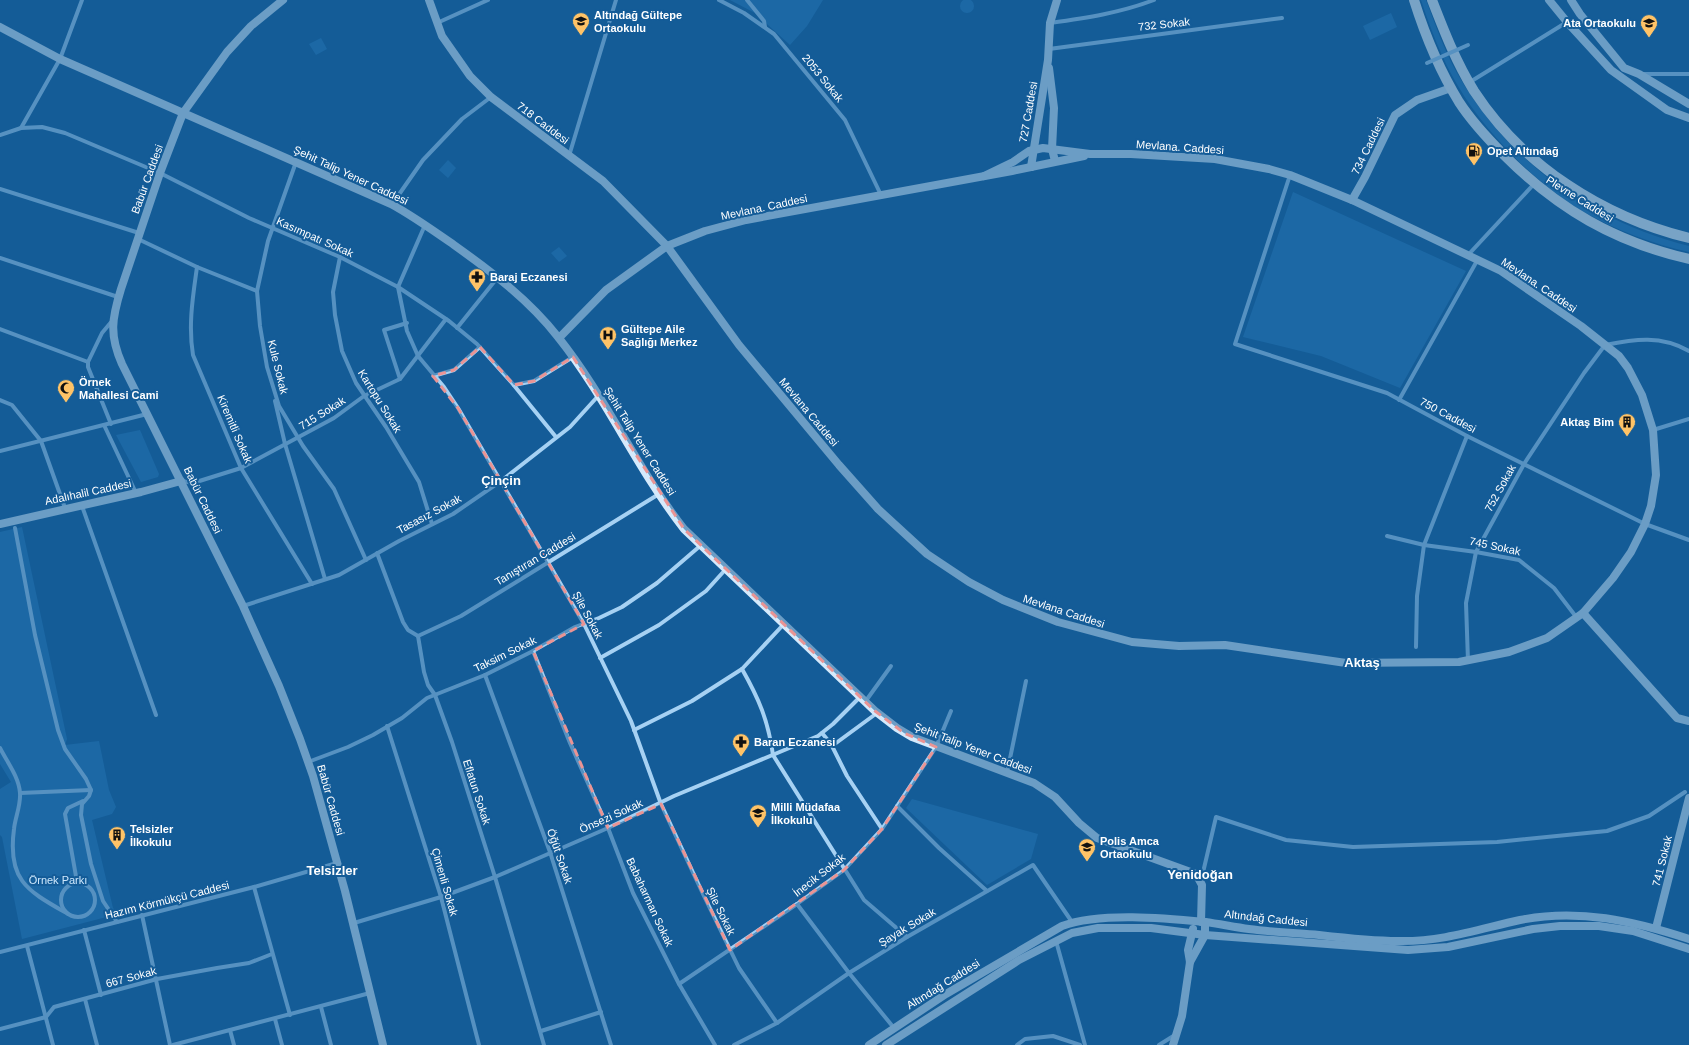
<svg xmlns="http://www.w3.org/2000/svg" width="1689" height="1045" font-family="Helvetica,sans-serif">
	<rect width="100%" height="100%" fill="#145c98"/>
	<g fill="#2776b6">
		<circle cx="967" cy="6" r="7"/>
		<path d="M730 0H823L807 26 790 45 755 13Z"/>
		<path d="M1421 0H1426C1435 24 1444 50 1457 73 1506 160 1592 222 1689 246V252C1653 244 1616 230 1584 212 1539 187 1484 131 1458 86 1442 59 1431 30 1421 0Z"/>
		<path d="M1391 13 1397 27 1370 40 1363 26Z"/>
		<path d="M321 38 327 49 316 55 309 44Z"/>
		<path d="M448 160 456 168 448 178 439 170Z"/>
		<path d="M1293 192 1466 271 1400 388 1321 356 1243 337Z"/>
		<path d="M559 247 567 256 559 262 551 253Z"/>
		<path d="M140 430 159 474 158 477 141 482 116 435Z"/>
		<path d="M22 527 67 739 65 745 99 741 109 790 116 807 112 814 92 820 113 908 118 914 22 939 2 837 0 835V789L11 782 0 764V532Z"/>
		<path d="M912 799 1038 834 1031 859 987 885 906 808Z"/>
	</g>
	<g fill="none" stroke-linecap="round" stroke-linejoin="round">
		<g stroke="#a6d1f3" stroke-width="4">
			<path d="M719 0 744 13 774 34 845 120 881 195"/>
			<path d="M747 0 764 21 765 27"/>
			<path d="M437 23 488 0"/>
			<path d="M1050 23C1086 18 1120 13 1154 0"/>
			<path d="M1049 49C1127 38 1204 29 1282 18"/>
			<path d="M1641 74H1689"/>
			<path d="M1470 82 1567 22"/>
			<path d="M21 128 60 59 82 0"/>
			<path d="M0 135 21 128 42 127 65 133 160 173 249 218 340 257 398 287 449 321 477 344 512 383 556 437"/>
			<path d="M569 156 616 0"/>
			<path d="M296 162 268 241 257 291 260 326 267 367 279 406 303 446 334 489 366 560"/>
			<path d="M1290 175 1235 344 1387 393 1467 436 1645 524 1689 540"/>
			<path d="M0 189 139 233"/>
			<path d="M400 193 423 160 462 119 491 97"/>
			<path d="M425 225 398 287 407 331 418 356 444 387 458 408 584 624 631 721 661 804 703 894 739 968 777 1023"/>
			<path d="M138 239 197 267 257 291"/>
			<path d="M1468 255 1534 184"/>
			<path d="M340 257 333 292 335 315 342 351 356 383 386 427 419 482 432 524"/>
			<path d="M0 258 118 297"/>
			<path d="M197 267C193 296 188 325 193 355L241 468 312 584"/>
			<path d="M457 328 498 277"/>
			<path d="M0 329 88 362"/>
			<path d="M88 362V367L111 424"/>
			<path d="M88 362 102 333 112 321"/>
			<path d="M433 376 454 370 480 347"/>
			<path d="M400 379 384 330 407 323"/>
			<path d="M514 385 534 381 573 357"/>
			<path d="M0 400 12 405 41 441 65 508"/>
			<path d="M1399 400 1478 259"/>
			<path d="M275 401 285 444 325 579"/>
			<path d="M104 425 136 493"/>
			<path d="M1653 430 1689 419"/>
			<path d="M0 451 147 414"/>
			<path d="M182 481 193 483 241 468 334 418 364 396 400 379 446 319"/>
			<path d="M82 506 156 715"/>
			<path d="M15 528 35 635 58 730 65 749 86 779 91 790 89 796 82 804 81 815 91 864 103 901 117 922"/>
			<path d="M1387 536 1424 545 1476 552 1519 560 1554 588 1577 618"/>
			<path d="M377 553 403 622 408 630 418 636"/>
			<path d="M243 606 339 575 399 541 453 514 501 481 570 427 599 395"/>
			<path d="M418 636 424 672 428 685 435 695 452 742 495 877 544 1045"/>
			<path d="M418 636 461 616 659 494"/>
			<path d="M1416 647 1417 596 1424 545 1467 436"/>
			<path d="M533 651 570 743 608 828 633 893 679 984 715 1045"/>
			<path d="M600 658 659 625 706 591 725 570"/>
			<path d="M1468 661 1466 603 1476 552 1524 464 1584 373 1605 345C1635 339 1661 335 1689 351"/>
			<path d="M742 669C759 699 768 720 773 755L864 900 907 937"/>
			<path d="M485 675 550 852 611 1045"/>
			<path d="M865 702 891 666"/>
			<path d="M387 726 441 897 479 1045"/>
			<path d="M634 730 692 701 742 669 783 625"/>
			<path d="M822 733 831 744 847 776 882 829"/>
			<path d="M832 746 877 713"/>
			<path d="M0 748C7 762 19 777 20 793 21 805 15 818 14 829 7 881 28 891 68 914"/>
			<path d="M308 762 348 747 373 735 402 718 427 698 485 675 533 651 575 627 599 618 622 607 657 583 700 546"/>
			<path d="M1007 773 1026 681"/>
			<path d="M20 793 91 790"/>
			<path d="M897 806 939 848 987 891"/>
			<path d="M1201 881 1216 817 1286 840 1353 847 1497 842 1607 831 1649 816 1685 792"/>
			<path d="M77 882 65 814 68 808 83 801"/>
			<circle cx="78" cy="900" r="17"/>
			<path d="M254 887 290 1015"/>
			<path d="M797 904 849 973 894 1028"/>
			<path d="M142 915 170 1045"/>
			<path d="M354 923 441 897 495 877 608 828 674 796 818 736 833 724 860 697"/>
			<path d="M84 930 101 995"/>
			<path d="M1056 941 1085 1045"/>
			<path d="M27 946 53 1045"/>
			<path d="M0 952 254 887 337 863"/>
			<path d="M679 984 797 904 844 870 882 829 936 747 951 711"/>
			<path d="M85 999 97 1045"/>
			<path d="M321 1007 331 1045"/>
			<path d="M275 1019 282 1045"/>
			<path d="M0 1029 46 1017 54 1007 157 979 217 968 249 963 272 954"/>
			<path d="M230 1030 234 1045"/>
			<path d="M541 1031 601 1012"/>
			<path d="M173 1045 370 993"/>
			<path d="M734 1045 777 1023 849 973 907 937 1033 865 1072 922"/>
			<path d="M1017 1045 1025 1039 1053 1036 1080 1045"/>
			<path d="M1159 1045 1175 1035"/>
		</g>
		<g stroke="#d5eafc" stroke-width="8">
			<path d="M283 0 251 26 227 52 183 113 160 173 121 289C112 318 109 335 122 364L243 606 279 686 300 739 313 776 345 891 383 1045"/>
			<path d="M429 0 442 36 470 76 491 97 603 181 667 246 739 345 839 465 878 509 927 554 969 582 1003 600 1058 622 1132 642 1179 646 1225 645 1346 663 1459 662 1509 652 1547 638 1583 613 1613 578 1631 552 1645 524 1651 506 1656 475 1653 430 1642 395 1628 368 1619 356 1581 326 1501 271 1352 200 1290 175 1269 169 1215 159 1131 154H1090L1043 148 1029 151 1013 162 984 176"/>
			<path d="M1549 0 1567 22 1611 70 1667 110 1689 118"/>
			<path d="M1571 0 1580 14 1624 68 1639 74 1689 104"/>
			<path d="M0 27 60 59 391 204C413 216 434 231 454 245 492 272 529 300 558 337 606 397 637 469 684 529L875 711 897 728 912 737 1034 783 1055 797 1079 823 1097 838 1196 874 1202 885 1201 922"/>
			<path d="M1049 68 1054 108 1052 149 1055 161"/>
			<path d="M1031 167 1048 60 1050 23 1057 0"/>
			<path d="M1352 200 1365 177 1395 115 1417 100 1451 88"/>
			<path d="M559 338 606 290 667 246 705 231 746 220 1012 171 1084 156"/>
			<path d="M0 524 141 492 181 481"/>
			<path d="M1583 613 1677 718 1689 721"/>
			<path d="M1656 928 1689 798"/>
			<path d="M1190 962 1205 935V922"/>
			<path d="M869 1045 946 994 1062 926C1100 912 1164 918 1205 922 1220 924 1234 927 1249 929 1272 932 1295 933 1319 935 1345 938 1372 941 1398 941 1442 942 1479 929 1520 920 1578 908 1634 921 1689 939"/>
			<path d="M886 1045 1019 960 1072 933 1098 928H1151L1205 935 1408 950 1448 947 1533 929 1560 926H1599L1633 931 1689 949"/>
			<path d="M1173 1045 1182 1016 1190 962 1188 950 1193 929"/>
		</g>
		<g stroke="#f1f8ff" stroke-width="10">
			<path d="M1414 0C1425 35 1440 71 1459 102 1472 122 1488 139 1504 155 1558 209 1615 242 1689 259"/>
			<path d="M1432 0C1444 31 1456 62 1474 91 1523 166 1603 217 1689 238"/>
		</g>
		<path stroke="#a6d1f3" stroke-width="4" d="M1427 63 1468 45"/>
	</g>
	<path d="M0 0H1689V1045H0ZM480 347 514 385 534 381 573 357 684 529 875 711 904 733 936 747 882 829 844 870 730 950 661 804 608 828 533 651 584 624 458 408 433 376 454 370Z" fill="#145c98" fill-opacity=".55" fill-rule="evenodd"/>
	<path fill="none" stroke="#ea9494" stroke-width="3" stroke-dasharray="8 5" stroke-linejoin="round" d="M480 347 514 385 534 381 573 357 684 529 875 711 904 733 936 747 882 829 844 870 730 950 661 804 608 828 533 651 584 624 458 408 433 376 454 370Z"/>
	<defs>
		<g id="school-pin" transform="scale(0.9)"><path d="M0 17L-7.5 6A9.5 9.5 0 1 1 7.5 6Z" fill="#ffc367" stroke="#145c98"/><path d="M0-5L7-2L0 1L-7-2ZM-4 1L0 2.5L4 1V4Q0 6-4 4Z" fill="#111"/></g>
		<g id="fuel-pin" transform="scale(0.9)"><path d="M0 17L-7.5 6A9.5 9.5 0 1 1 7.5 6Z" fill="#ffc367" stroke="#145c98"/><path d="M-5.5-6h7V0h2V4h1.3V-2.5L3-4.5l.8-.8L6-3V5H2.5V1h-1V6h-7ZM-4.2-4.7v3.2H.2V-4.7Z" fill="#111"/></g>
		<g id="pharmacy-pin" transform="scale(0.9)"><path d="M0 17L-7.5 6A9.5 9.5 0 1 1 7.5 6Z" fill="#ffc367" stroke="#145c98"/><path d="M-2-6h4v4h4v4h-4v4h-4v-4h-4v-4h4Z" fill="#111"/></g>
		<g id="hospital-pin" transform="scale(0.9)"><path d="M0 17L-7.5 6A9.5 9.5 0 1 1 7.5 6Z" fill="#ffc367" stroke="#145c98"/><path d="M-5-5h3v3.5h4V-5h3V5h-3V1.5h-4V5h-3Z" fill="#111"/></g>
		<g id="mosque-pin" transform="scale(0.9)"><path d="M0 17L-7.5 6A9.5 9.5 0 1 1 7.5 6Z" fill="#ffc367" stroke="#145c98"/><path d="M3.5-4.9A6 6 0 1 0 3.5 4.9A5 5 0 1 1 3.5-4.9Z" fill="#111"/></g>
		<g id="building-pin" transform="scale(0.9)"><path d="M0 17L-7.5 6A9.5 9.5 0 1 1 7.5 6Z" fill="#ffc367" stroke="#145c98"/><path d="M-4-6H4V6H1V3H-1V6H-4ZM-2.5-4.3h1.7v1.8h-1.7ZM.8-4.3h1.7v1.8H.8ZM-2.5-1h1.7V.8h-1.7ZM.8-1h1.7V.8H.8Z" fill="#111"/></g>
	</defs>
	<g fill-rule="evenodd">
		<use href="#school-pin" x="581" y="21"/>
		<use href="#school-pin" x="1649" y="23"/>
		<use href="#fuel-pin" x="1474" y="151"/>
		<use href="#pharmacy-pin" x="477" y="277"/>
		<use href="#hospital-pin" x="608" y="335"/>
		<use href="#mosque-pin" x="66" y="388"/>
		<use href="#building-pin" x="1627" y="422"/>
		<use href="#pharmacy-pin" x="741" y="742"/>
		<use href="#school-pin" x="758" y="813"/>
		<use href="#building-pin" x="117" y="835"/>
		<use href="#school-pin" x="1087" y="847"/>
	</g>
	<g text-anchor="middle" stroke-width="4" stroke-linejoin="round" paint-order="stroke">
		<g font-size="11" font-weight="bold" fill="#fff" stroke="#145c98" text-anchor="start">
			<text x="594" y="19">Altındağ Gültepe<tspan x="594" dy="13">Ortaokulu</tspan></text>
			<text x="1636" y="27" text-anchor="end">Ata Ortaokulu</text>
			<text x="1487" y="155">Opet Altındağ</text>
			<text x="490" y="281">Baraj Eczanesi</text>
			<text x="621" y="333">Gültepe Aile<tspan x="621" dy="13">Sağlığı Merkez</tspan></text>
			<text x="79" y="386">Örnek<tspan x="79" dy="13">Mahallesi Cami</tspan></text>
			<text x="1614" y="426" text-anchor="end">Aktaş Bim</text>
			<text x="754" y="746">Baran Eczanesi</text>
			<text x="771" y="811">Milli Müdafaa<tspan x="771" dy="13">İlkokulu</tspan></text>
			<text x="130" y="833">Telsizler<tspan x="130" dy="13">İlkokulu</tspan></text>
			<text x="1100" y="845">Polis Amca<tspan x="1100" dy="13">Ortaokulu</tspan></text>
		</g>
		<g font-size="11" fill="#fff" stroke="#145c98">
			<text transform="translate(1164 24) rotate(-6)" y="4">732 Sokak</text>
			<text transform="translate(823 78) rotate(51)" y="4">2053 Sokak</text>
			<text transform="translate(1028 112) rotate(-80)" y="4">727 Caddesi</text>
			<text transform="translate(543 123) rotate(37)" y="4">718 Caddesi</text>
			<text transform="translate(1368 146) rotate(-64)" y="4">734 Caddesi</text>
			<text transform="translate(1180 147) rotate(4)" y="4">Mevlana. Caddesi</text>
			<text transform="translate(351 175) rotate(25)" y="4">Şehit Talip Yener Caddesi</text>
			<text transform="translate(147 179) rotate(-70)" y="4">Babür Caddesi</text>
			<text transform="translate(1580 199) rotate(32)" y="4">Plevne Caddesi</text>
			<text transform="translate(764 207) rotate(-12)" y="4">Mevlana. Caddesi</text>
			<text transform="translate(315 237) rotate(24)" y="4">Kasımpatı Sokak</text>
			<text transform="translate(1539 285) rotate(34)" y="4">Mevlana. Caddesi</text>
			<text transform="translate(278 367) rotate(76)" y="4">Kule Sokak</text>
			<text transform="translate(380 401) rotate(58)" y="4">Kartopu Sokak</text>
			<text transform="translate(809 412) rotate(50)" y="4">Mevlana Caddesi</text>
			<text transform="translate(322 413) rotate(-32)" y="4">715 Sokak</text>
			<text transform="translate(1448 415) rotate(28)" y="4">750 Caddesi</text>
			<text transform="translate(235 429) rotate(67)" y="4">Kiremitli Sokak</text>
			<text transform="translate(640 441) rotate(58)" y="4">Şehit Talip Yener Caddesi</text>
			<text transform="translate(1500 488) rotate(-61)" y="4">752 Sokak</text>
			<text transform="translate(88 492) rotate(-12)" y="4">Adalıhalil Caddesi</text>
			<text transform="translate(203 500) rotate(64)" y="4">Babür Caddesi</text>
			<text transform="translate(429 514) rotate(-28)" y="4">Tasasız Sokak</text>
			<text transform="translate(1495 546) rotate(12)" y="4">745 Sokak</text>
			<text transform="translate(535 559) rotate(-31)" y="4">Tanıştıran Caddesi</text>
			<text transform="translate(1064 611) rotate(18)" y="4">Mevlana Caddesi</text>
			<text transform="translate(588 615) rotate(62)" y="4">Şile Sokak</text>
			<text transform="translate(505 654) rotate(-26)" y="4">Taksim Sokak</text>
			<text transform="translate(973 748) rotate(21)" y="4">Şehit Talip Yener Caddesi</text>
			<text transform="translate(477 792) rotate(72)" y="4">Eflatun Sokak</text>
			<text transform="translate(331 800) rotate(74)" y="4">Babür Caddesi</text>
			<text transform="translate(611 816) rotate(-24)" y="4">Önsezi Sokak</text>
			<text transform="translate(560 856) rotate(71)" y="4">Öğüt Sokak</text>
			<text transform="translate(1662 861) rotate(-76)" y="4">741 Sokak</text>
			<text transform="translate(819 875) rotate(-38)" y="4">İnecik Sokak</text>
			<text transform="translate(445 882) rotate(74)" y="4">Çimenli Sokak</text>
			<text transform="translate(167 900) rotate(-14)" y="4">Hazım Körmükçü Caddesi</text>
			<text transform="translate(650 902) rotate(65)" y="4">Babaharman Sokak</text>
			<text transform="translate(721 911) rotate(64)" y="4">Şile Sokak</text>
			<text transform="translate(1266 918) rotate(6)" y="4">Altındağ Caddesi</text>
			<text transform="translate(907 927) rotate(-31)" y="4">Şayak Sokak</text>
			<text transform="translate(131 977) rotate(-15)" y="4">667 Sokak</text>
			<text transform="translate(943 984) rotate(-32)" y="4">Altındağ Caddesi</text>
		</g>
		<g font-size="11" fill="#cee8fd" stroke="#145c98">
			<text x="58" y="884">Örnek Parkı</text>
		</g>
		<g font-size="13" font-weight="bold" fill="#fff" stroke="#145c98">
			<text x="501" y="485">Çinçin</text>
			<text x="1362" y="667">Aktaş</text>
			<text x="332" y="875">Telsizler</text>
			<text x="1200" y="879">Yenidoğan</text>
		</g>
	</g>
</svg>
